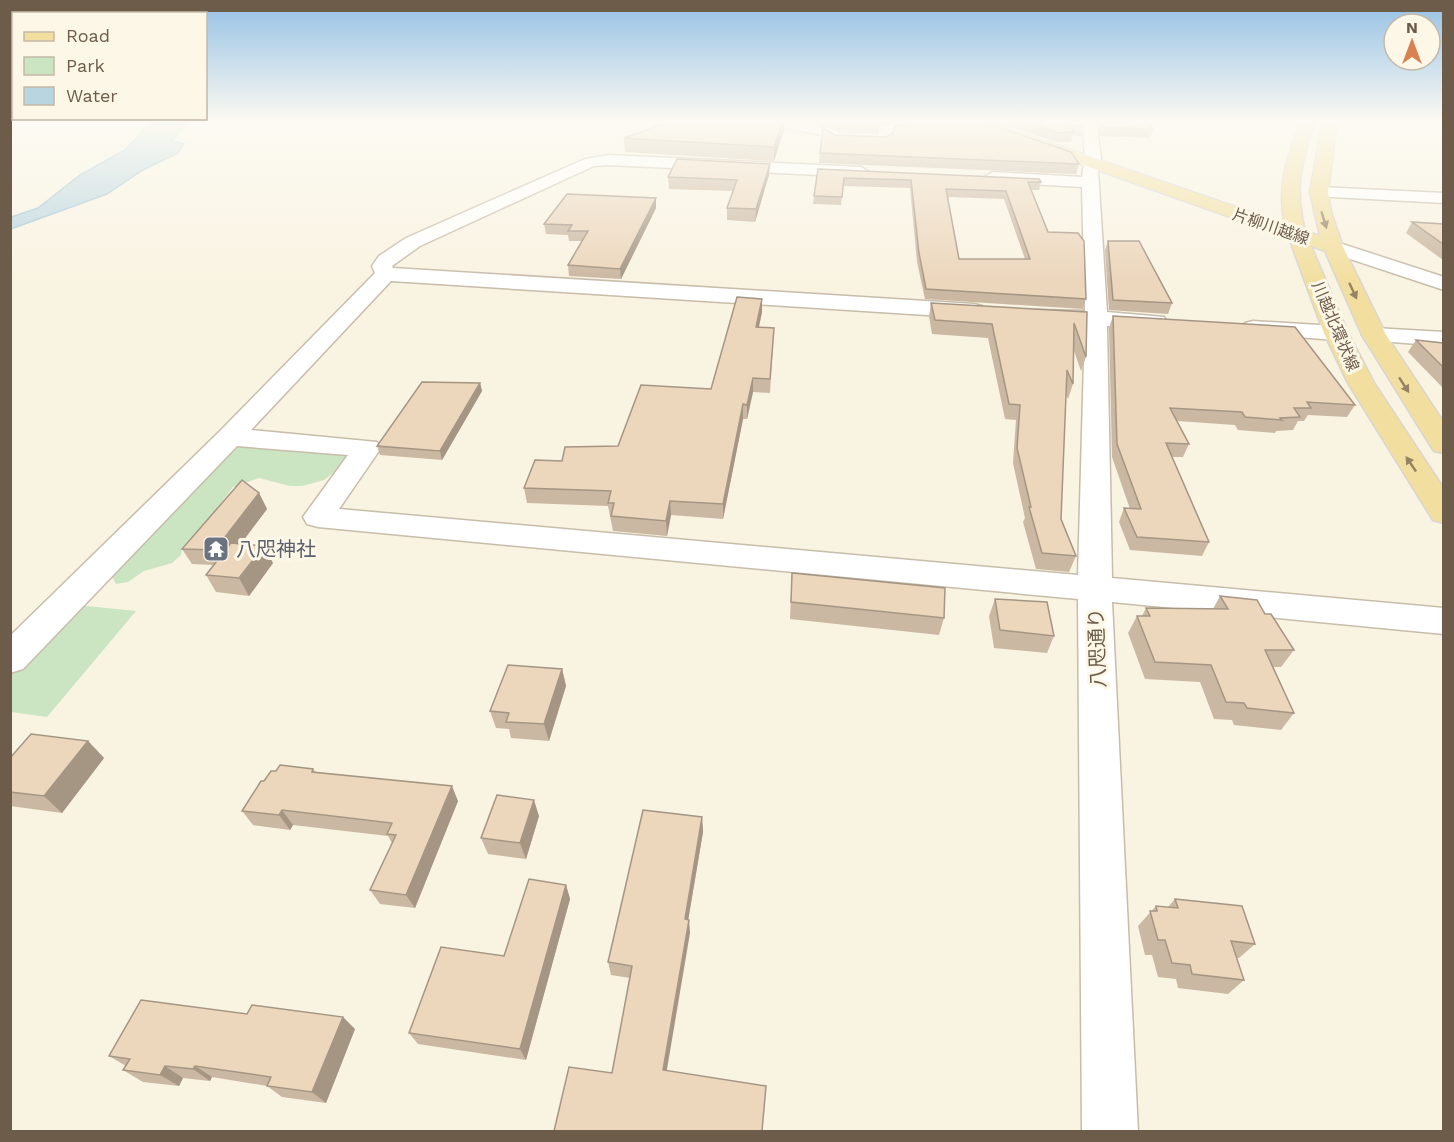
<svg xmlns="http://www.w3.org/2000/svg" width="1454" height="1142" font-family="'Work Sans','Noto Sans JP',sans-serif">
	<rect width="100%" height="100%" fill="#f9f3e2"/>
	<g fill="#cbe5c2">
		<path d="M245 445 346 454 347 462 324 480 302 486H290L259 478 233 487 195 537 182 547 181 555 172 563 144 571 128 582 116 584 111 575 232 450Z"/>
		<path d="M77 605 136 611 47 717 11 712V673Z"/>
	</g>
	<path fill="#b9d5e0" stroke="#a0c3d1" stroke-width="1.5" d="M156 121H188L172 141 184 144 178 153 143 170 107 194 11 229V217L38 208 80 175 125 150 149 124Z"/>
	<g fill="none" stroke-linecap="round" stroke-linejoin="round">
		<g stroke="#c8bcaa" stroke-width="3">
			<g id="minor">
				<path d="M774 121H792L836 130 838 133 878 134 880 127C901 122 921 121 943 121L936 125 892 133 890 142 885 144 834 142 826 136 775 126Z"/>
				<path d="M1082 121H1096L1101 158 1098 170 1107 312 1164 317 1167 322 1164 327 1156 329 1107 326 1112 578 1444 608V634L1112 602 1138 1132H1082L1078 599 318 527 307 524 303 517 348 455 237 446 23 669 10 673V636L220 431 375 273 372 266 379 256 406 238 585 159 609 155 861 167 869 172 861 177 609 165 594 166 420 246 392 266 393 268 974 304 982 306 985 311 982 316 974 318 391 281 251 430 377 442 381 448 339 509 1078 575 1085 324 1035 320 1032 315 1035 310 1085 311 1082 187 993 182 985 177 993 172 1082 177 1085 158Z"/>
				<path d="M1319 187 1444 193V203L1313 196 1310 192Z"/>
				<path d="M1333 241 1444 277V290L1326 251 1323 247 1326 243Z"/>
				<path d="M1253 321 1336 326 1344 328 1348 333 1344 338 1336 340 1245 333 1242 328 1245 323Z"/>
				<path d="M1374 328 1444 332V346L1366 340 1362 335 1366 330Z"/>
			</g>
		</g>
		<g stroke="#d9d5d0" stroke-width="3">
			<path id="major" d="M966 121H987L1285 224C1276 186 1288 156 1301 121H1315C1301 163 1294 188 1305 231L1320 236 1310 192 1323 121H1337L1328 192 1331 212 1343 247 1386 335 1444 423V453L1434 451 1430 445 1362 335 1325 251 1311 246 1348 333 1374 383 1444 489V523L1433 520 1348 383 1324 333 1289 238 968 124Z"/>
		</g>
		<use href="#minor" fill="#fff" fill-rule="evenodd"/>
		<use href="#major" fill="#f2dfa0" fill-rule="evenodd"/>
	</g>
	<g fill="#cbb8a2" fill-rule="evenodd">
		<path d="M784 121V130L774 161 625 152 624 138Z"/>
		<path d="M824 121H903L880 125 876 132 839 131 824 125Z"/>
		<path d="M994 121H1083V126L1081 136 1073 135 1071 142H1056Z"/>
		<path d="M1097 121H1147L1153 129 1150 138 1100 136Z"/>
		<path d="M835 135 886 137 1079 164 1076 174 819 163 820 153Z"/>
		<path d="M818 169 1041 182 1039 190H1031L1048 232 1086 299 1083 309 925 299 917 262 910 188 843 186 841 205 813 204ZM948 197 1004 199 1025 259H959Z"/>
		<path d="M769 175 755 222 727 220V208L733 191 669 189 668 177Z"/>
		<path d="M656 198V208L621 279 569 276 568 265 582 241H569L568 235 546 234 544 224Z"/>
		<path d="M1412 222 1443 224V260L1406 233Z"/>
		<path d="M1108 241 1172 303 1168 314 1109 310 1105 250Z"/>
		<path d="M762 299V312L759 327 774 328 770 393 753 392 747 419H743L723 519 671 515 667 536 613 531 608 506 527 503 524 488 562 461 618 446 711 389Z"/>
		<path d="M931 303 1087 312 1086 357 1081 371 1073 348V384L1068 399 1066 394 1061 519 1076 556 1069 572 1036 569 1023 522 1025 518 1013 463 1016 420 1005 419 988 338 932 334 929 317Z"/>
		<path d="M1113 316 1355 405 1347 417 1308 415 1304 421H1298L1293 430 1276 431 1275 433 1238 430 1235 425 1177 421 1189 444 1183 457H1172L1209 542 1202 556 1130 550 1119 522 1124 508 1130 509 1112 457 1109 328Z"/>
		<path d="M1416 340 1443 343V388L1408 352Z"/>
		<path d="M480 383 482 391 442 460 380 455 377 446Z"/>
		<path d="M259 493 267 509 241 544 273 563 249 596 216 592 206 575 213 565 192 564 182 549Z"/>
		<path d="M792 573 944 618 939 635 790 619Z"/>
		<path d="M1220 596 1265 614 1294 650 1281 667H1273L1294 713 1281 730 1234 725 1232 720 1214 719 1200 682 1145 679 1128 633 1137 616H1142L1146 608 1213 609Z"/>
		<path d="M995 599 1054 636 1047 653 994 648 989 616Z"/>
		<path d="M562 669 566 686 549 741 511 738 509 729 496 728 490 711Z"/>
		<path d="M88 741 104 758 62 813 10 806V792Z"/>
		<path d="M313 769 316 772 458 801 415 908 380 904 370 890 392 843 388 836 293 825 290 830 253 825 242 811 264 781Z"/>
		<path d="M539 816 526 859 488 854 481 838Z"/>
		<path d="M702 817 703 832 688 920 690 933 612 1073 630 978 611 975 608 962Z"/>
		<path d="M566 885 570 899 526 1060 418 1044 409 1033 504 956Z"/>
		<path d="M1175 899 1255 944 1239 958H1237L1244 980 1228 994 1178 988 1176 979 1158 977 1152 955H1145L1138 926 1156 906 1168 907Z"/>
		<path d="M355 1029 326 1103 282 1097 267 1086 212 1077 210 1081 183 1078 179 1086 143 1082 123 1070 126 1066 109 1056Z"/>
	</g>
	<g fill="#a59684">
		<path d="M783 121H784V130L774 161V147Z"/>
		<path d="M878 121H903L880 125 876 132Z"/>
		<path d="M770 164 769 175 755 222 756 209Z"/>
		<path d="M656 198V208L621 279 620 269Z"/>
		<path d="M762 299V312L756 340V327Z"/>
		<path d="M753 378V392L747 419V405Z"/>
		<path d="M480 383 482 391 442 460 440 451Z"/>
		<path d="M743 404V419L723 519V504Z"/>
		<path d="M259 493 267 509 224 566 215 550Z"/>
		<path d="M670 501 671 515 667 536 666 521Z"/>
		<path d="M264 546 273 563 249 596 239 578Z"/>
		<path d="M562 669 566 686 549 741 544 724Z"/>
		<path d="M88 741 104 758 62 813 44 796Z"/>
		<path d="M452 786 458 801 415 908 406 895Z"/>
		<path d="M534 800 539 816 526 859 520 843Z"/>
		<path d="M282 810 293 825 290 830 279 815Z"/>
		<path d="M702 817 703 832 686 933 685 919Z"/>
		<path d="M566 885 570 899 526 1060 520 1049Z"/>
		<path d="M689 920 690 933 665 1081 663 1070Z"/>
		<path d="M343 1017 355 1029 326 1103 312 1092Z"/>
		<path d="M165 1066 183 1078 179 1086 160 1075Z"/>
		<path d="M195 1066 212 1077 210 1081 193 1069Z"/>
	</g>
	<g fill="#ecd6bc" stroke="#a59684" stroke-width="1.5" fill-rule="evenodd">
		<path d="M672 121H783L774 147 624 138Z"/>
		<path d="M839 121H878L877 122Z"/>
		<path d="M921 121H981L1071 152 1079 164 820 153 823 128 835 135 886 137 893 133 895 126Z"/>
		<path d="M1023 121H1083V126H1071L1074 132 1058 133Z"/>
		<path d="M1102 121H1147L1153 129 1103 127Z"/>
		<path d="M677 159 770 164 756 209 727 208 737 180 668 177Z"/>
		<path d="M818 169 1039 179 1041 182H1028L1048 232 1078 233 1084 241 1086 299 926 289 919 253 911 180 844 178 842 197 814 196ZM946 189 1006 191 1030 259H959Z"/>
		<path d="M567 194 656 198 620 269 568 265 588 231H568L572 225 544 224Z"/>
		<path d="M1412 222 1443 224V244Z"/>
		<path d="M1108 241H1139L1172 303 1113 300Z"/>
		<path d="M737 297 762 299 756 327 774 328 770 379 753 378 747 405 743 404 723 504 670 501 666 521 611 516 614 503H608L611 491 524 488 535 460 562 461 565 447 618 446 641 385 711 389Z"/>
		<path d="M931 303 1087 312 1086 357 1074 323 1073 384 1067 370 1061 519 1076 556 1042 553 1029 507H1031L1017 448 1020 405 1009 404 992 324 935 320Z"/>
		<path d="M1113 316 1295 327 1355 405 1307 402 1311 408H1294L1300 417 1280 418 1282 420 1245 417 1242 412 1170 408 1189 444 1166 443 1209 542 1137 537 1124 508 1141 509 1117 444Z"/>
		<path d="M1416 340 1443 343V367Z"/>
		<path d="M422 382 480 383 440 451 377 446Z"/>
		<path d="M242 480 259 493 215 550 182 549Z"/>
		<path d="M231 543 264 546 239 578 206 575Z"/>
		<path d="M792 573 945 588 944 618 791 602Z"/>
		<path d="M1220 596 1257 600 1265 614H1271L1294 650H1265L1294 713 1247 708 1244 703 1226 702 1211 665 1155 662 1137 616H1150L1146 608 1228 609Z"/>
		<path d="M995 599 1047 602 1054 636 1000 630Z"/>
		<path d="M508 665 562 669 544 724 506 722 509 713 490 711Z"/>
		<path d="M31 734 88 741 44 796 10 792V758Z"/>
		<path d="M280 765 313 769 312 772 452 786 406 895 370 890 396 835 387 834 392 823 282 810 279 815 242 811 261 781H264L271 771H276Z"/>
		<path d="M497 795 534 800 520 843 481 838Z"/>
		<path d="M643 810 702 817 685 919 689 920 663 1070 766 1086 762 1131H554L569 1067 612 1073 632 966 608 962Z"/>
		<path d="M529 879 566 885 520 1049 409 1033 441 947 504 956Z"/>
		<path d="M1175 899 1242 906 1255 944 1231 941 1244 980 1192 974 1190 965 1172 963 1165 940H1158L1150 911H1157L1156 906 1178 908Z"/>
		<path d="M141 1000 247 1014 252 1005 343 1017 312 1092 267 1086 271 1077 195 1066 193 1069 165 1066 160 1075 123 1070 130 1059 109 1056Z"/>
	</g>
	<defs><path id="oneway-solid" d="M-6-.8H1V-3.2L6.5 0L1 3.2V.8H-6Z" transform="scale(1.5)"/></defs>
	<g fill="#968364">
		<use href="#oneway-solid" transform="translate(1324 220) rotate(73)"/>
		<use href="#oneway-solid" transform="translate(1353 291) rotate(65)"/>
		<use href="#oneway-solid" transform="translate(1404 385) rotate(57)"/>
		<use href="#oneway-solid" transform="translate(1411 464) rotate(-124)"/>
	</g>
	<linearGradient id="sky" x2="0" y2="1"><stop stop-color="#95c1e5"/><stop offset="0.43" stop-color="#fcfaf2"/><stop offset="1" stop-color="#fcfaf2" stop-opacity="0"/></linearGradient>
	<rect width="1454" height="281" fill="url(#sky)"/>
	<defs>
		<g id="temple-square" transform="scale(1.35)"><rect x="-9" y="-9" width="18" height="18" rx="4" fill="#6b7280" stroke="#fdf7e7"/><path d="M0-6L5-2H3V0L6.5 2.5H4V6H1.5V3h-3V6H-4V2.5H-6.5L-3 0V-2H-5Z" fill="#fff"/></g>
	</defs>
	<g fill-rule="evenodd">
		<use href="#temple-square" x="216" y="549"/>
	</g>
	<g text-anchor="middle" stroke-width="6" stroke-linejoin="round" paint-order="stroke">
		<g font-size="16" fill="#6e5c4b" stroke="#fdf7e7">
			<text transform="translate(1271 226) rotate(19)" y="6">片柳川越線</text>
			<text transform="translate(1336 326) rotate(67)" y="6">川越北環状線</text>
		</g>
		<g font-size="20" fill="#5b616d" stroke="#fdf7e7" text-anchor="start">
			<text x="236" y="556">八咫神社</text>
		</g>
		<g font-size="20" fill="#6e5c4b" stroke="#fdf7e7">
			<text transform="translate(1097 648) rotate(-92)" y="7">八咫通り</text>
		</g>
	</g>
	<rect width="1454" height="1142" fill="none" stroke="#6e5c4b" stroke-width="24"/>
	<rect x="12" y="12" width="195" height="108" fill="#fdf7e7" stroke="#c4b9a9" stroke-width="1.5"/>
	<rect x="24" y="32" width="30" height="9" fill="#f2dfa0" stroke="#c4b9a9" stroke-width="1.5"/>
	<text x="66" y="42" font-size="18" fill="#6e5c4b">Road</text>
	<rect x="24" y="57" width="30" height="18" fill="#cbe5c2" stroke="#c4b9a9" stroke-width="1.5"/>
	<text x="66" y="72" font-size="18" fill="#6e5c4b">Park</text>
	<rect x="24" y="87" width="30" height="18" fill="#b9d5e0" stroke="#c4b9a9" stroke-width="1.5"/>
	<text x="66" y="102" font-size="18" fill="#6e5c4b">Water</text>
	<g transform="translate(1412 42)"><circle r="28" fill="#fdf7e7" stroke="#c4b9a9" stroke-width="1.5"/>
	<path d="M0-4.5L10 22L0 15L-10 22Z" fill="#d88252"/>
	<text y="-9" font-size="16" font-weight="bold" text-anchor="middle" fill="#6e5c4b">N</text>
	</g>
</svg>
